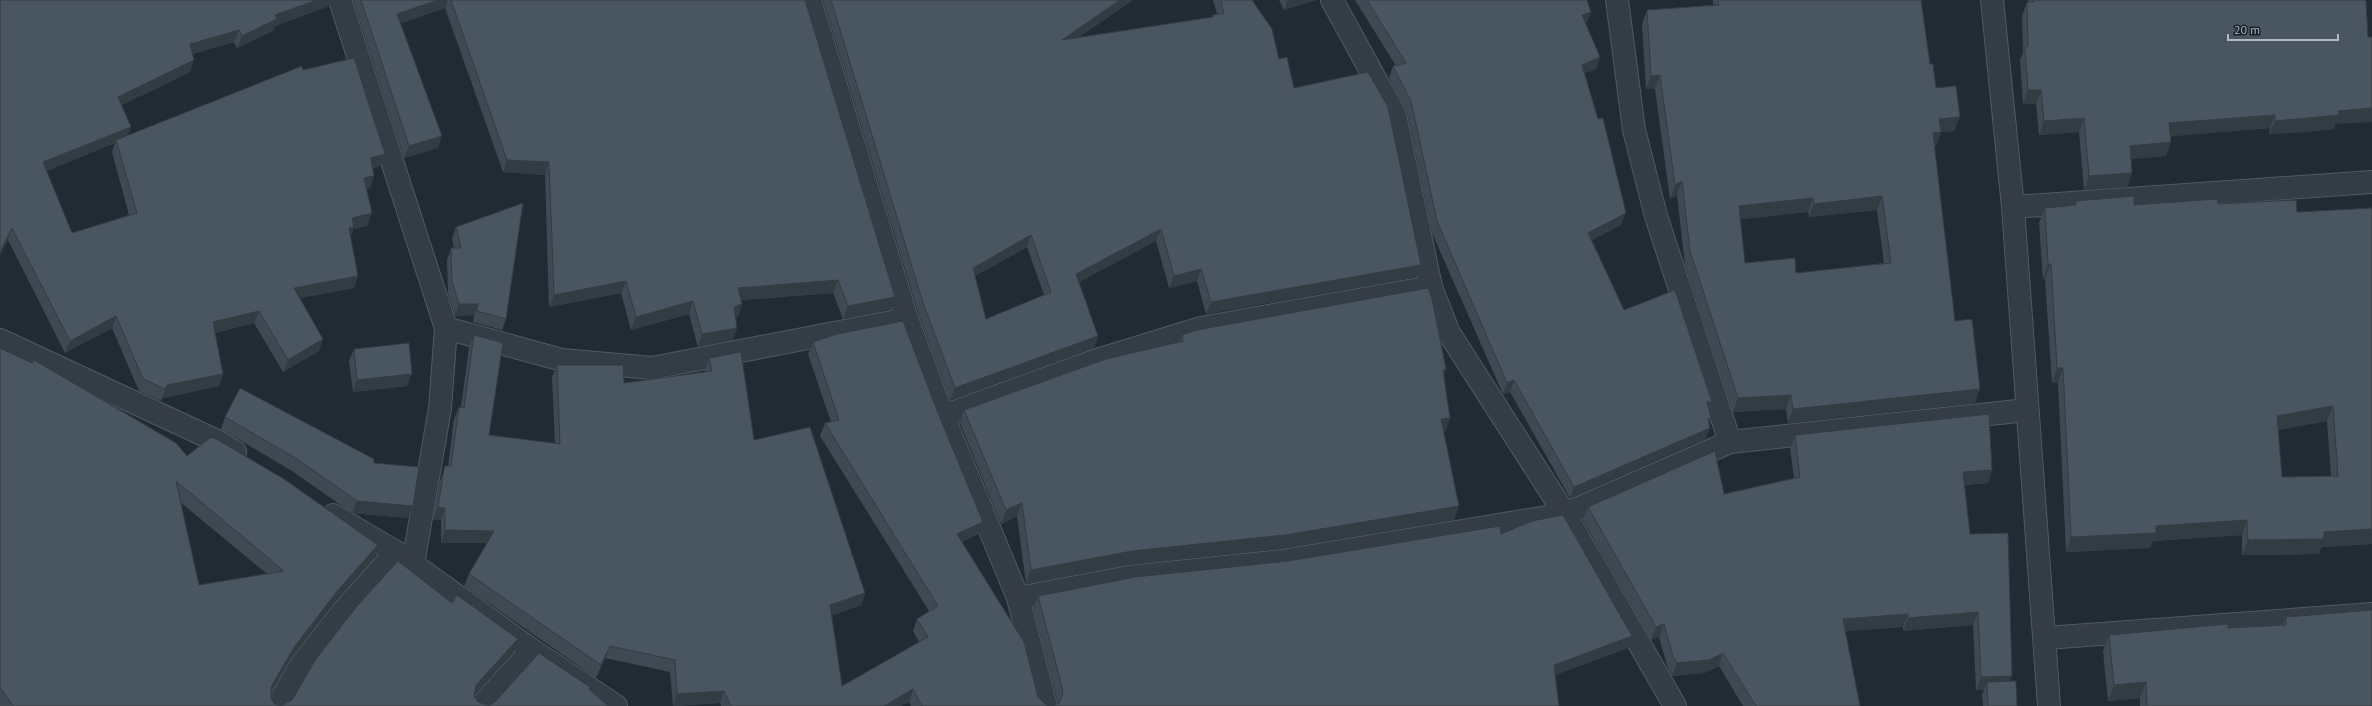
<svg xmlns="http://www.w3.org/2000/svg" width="2372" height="706" font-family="'PT Sans',sans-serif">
	<rect width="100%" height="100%" fill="#212b34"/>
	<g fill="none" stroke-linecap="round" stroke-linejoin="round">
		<g stroke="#515a63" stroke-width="24">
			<g id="minor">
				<path d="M340 0 446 328 440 408 413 564"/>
				<path d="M810 0 907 319 943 416 1018 598 1046 706"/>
				<path d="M1332 0 1395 115 1431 287 1449 333 1565 514 1675 706"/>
				<path d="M1617 0 1634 130 1656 216 1730 442"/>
				<path d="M1992 0 2013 207 2049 706"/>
				<path d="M2013 207 2372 182"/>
				<path d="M446 328 562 360 652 368 907 319"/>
				<path d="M0 340 219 442 235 452"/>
				<path d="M943 416 1097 360 1201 328 1431 287"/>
				<path d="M333 515 396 552 532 650 616 706"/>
				<path d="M1018 598 1129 577 1282 561 1565 514 1730 442 2027 410"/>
				<path d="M2046 638 2372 614"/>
				<path d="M277 706 301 665 343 611 396 552"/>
				<path d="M481 706 532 650"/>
			</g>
		</g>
		<use href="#minor" stroke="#343c45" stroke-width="22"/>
	</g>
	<g fill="#3f4953" fill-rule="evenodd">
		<path d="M0 0H331L329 6 275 26 273 31 237 48 234 42 193 54 190 72 122 105 131 127 128 135 303 70 385 154 380 166 373 168 370 188 366 189 372 213 367 226 353 229 351 236 354 288 300 298 319 351 283 372 254 323 215 333 223 374 219 386 163 398 161 401 139 391 112 328 65 353 8 240 0 255ZM115 143 112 152 129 215 72 233 46 171Z"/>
		<path d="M353 0H805L895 297 891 309 843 319 833 293 741 300 742 304 738 317H736L737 328 733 340 698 347 689 314 631 330 621 293 549 307 545 175 503 172 445 8 401 23 438 148 404 158Z"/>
		<path d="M823 0H1133L1079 37 1212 17 1213 15 1217 14 1213 0H1252L1279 59 1294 88 1421 265 1416 277 1206 314 1197 281 1169 288 1156 241 1079 282 1098 336 1094 348 950 400 919 315ZM1027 247 1044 295 986 319 975 276Z"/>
		<path d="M1279 0H1316L1284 10Z"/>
		<path d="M1355 0H1587L1586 24 1600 57 1596 69 1585 73 1621 225 1592 240 1624 310 1712 402 1709 410 1710 428 1705 439 1570 498 1510 392 1503 394 1432 233 1407 112 1389 78 1393 66H1396Z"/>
		<path d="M1713 0H1921L1930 64 1936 88 1954 131 1941 132 1936 146H1934L1955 321 1975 403 1788 423 1786 409 1733 412 1685 265 1677 195 1670 199 1655 89H1646L1642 24 1647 10 1713 5ZM1877 210 1884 263 1796 273 1745 263 1740 219 1808 212 1809 217Z"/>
		<path d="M2028 0H2366L2334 129 2303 132 2269 134 2270 128 2171 136V142L2166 156 2131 159 2132 173 2127 187 2084 190 2079 132 2039 135 2036 104H2023L2020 60 2023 53 2022 16 2027 2H2029Z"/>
		<path d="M2076 201 2134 205 2218 204 2297 212 2372 544 2321 547 2319 554 2242 555V535L2153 541 2150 548 2066 552 2058 383H2052L2045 279H2043L2039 223 2045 208 2074 205ZM2327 421 2331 476 2282 477 2278 430Z"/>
		<path d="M456 227 506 319 502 330 473 322 474 315 455 316 448 294 447 260 451 248H454L452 239Z"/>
		<path d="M474 335 489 435 555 443 552 377 557 365 624 383 705 372 704 371 709 358 754 440 865 593 861 605 832 615 842 686 919 642 913 631 917 619 929 611 820 436 825 423 831 422 808 354 813 342 978 534 962 542 1038 697 1047 706H1053L1058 703 1033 608 1038 596 1288 561 1501 534 1632 636 1628 648 1555 675 1559 706H911L909 702 901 706H721L720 703 673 706 670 672 605 658 596 678 464 586 469 574 487 543H441V520H433L440 481 445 466H448L454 419 459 407H461L469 347Z"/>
		<path d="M1182 335 1446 369 1444 375 1446 431 1444 432 1459 506 1454 520 1280 549 1127 565 1026 584 1017 516 1001 524 960 423 964 410 1180 341Z"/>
		<path d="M0 348 187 456 374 558 333 603 290 659 271 692V699L275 704 282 705 513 652 474 695V696L478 702 489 705 589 689 608 706H0ZM180 502 267 574 199 585Z"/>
		<path d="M354 349 407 386 353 392 349 361Z"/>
		<path d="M225 417 374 463 408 518 352 513 292 471 221 429Z"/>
		<path d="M1795 435 1992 470 1988 483 1965 485 1970 534 2010 681 2017 706H1983L1982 695 1984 690H1976L1973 625 1903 631V627L1845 631 1860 706H1743L1719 666 1704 673 1672 676 1668 669 1659 637 1651 640 1583 520 1588 507 1724 494 1794 478 1790 448Z"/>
		<path d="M2286 617 2372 706H2140V698L2108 701 2103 651 2109 635 2283 625Z"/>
	</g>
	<g fill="#333c43">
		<path d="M317 0H331L329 6 275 26 273 31 237 48 242 36 275 15Z"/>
		<path d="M438 0H448L445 8 393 26 397 14Z"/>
		<path d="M1120 0H1133L1058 52 1062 40Z"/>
		<path d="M1288 0H1316L1284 10Z"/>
		<path d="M1591 12 1586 24 1578 26 1582 15Z"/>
		<path d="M239 30 234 42 185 56 190 44Z"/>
		<path d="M1600 57 1596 69 1578 76 1582 65Z"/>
		<path d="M194 60 190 72 114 109 118 97Z"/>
		<path d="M1660 75 1655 89H1646L1651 76Z"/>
		<path d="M2028 90H2041L2036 104H2023Z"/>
		<path d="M2372 108V122L2335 124 2334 129 2303 132 2269 134 2275 121 2338 111Z"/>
		<path d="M2275 115 2270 128 2164 137 2169 123Z"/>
		<path d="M1960 117 1954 131 1941 132 1936 146 1928 147 1933 133 1939 119Z"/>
		<path d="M2084 118 2079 132 2039 135 2044 121Z"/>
		<path d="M131 127 126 139 116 140 115 143 38 175 43 162Z"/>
		<path d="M442 136 438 148 404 158 409 146Z"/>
		<path d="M2171 142 2166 156 2125 160 2130 146Z"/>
		<path d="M385 154 380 166 366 170 371 158Z"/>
		<path d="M507 160 549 162 545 175 503 172Z"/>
		<path d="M2132 173 2127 187 2084 190 2089 176Z"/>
		<path d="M374 176 370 188 360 190 364 178Z"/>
		<path d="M1682 181 1677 195 1670 199 1675 185Z"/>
		<path d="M1882 196 1877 210 1809 217 1814 204Z"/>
		<path d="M1813 198 1808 212 1734 220 1739 206Z"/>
		<path d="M372 213 367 226 353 229 349 239 345 240 352 218Z"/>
		<path d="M1626 213 1621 225 1584 244 1588 233Z"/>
		<path d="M12 228 8 240 0 255V252Z"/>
		<path d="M1161 229 1156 241 1072 286 1076 274Z"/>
		<path d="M1031 235 1027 247 968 280 973 268Z"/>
		<path d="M2048 264H2051L2045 279H2043Z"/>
		<path d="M1421 265 1416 277 1206 314 1211 302Z"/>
		<path d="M1201 269 1197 281 1169 288 1174 276Z"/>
		<path d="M358 276 354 288 290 300 294 288Z"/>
		<path d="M838 280 833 293 734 300 738 288Z"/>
		<path d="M626 281 621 293 549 307 554 295Z"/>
		<path d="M895 297 891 309 843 319 848 306Z"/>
		<path d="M693 301 689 314 631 330 636 317Z"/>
		<path d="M459 304H478L474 315 455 316Z"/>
		<path d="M742 304 738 317 730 319 734 307Z"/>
		<path d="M259 311 254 323 208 334 213 322Z"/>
		<path d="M116 316 112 328 65 353 70 341Z"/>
		<path d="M737 328 733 340 698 347 702 334Z"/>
		<path d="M1098 336 1094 348 950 400 955 388Z"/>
		<path d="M323 339 319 351 283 372 288 360Z"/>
		<path d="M2057 368H2063L2058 383H2052Z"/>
		<path d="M1446 369 1441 383 1443 370Z"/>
		<path d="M223 374 219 386 163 398 161 401 167 385Z"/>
		<path d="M412 374 407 386 353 392 357 380Z"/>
		<path d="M1514 380 1510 392 1503 394 1507 383Z"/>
		<path d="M1980 389 1975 403 1788 423 1793 409Z"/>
		<path d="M1791 395 1786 409 1733 412 1738 398Z"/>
		<path d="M1707 402H1712L1707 413Z"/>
		<path d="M2333 406 2327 421 2272 431 2277 416Z"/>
		<path d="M1450 418 1446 431 1436 433 1441 419Z"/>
		<path d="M1711 418 1708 428H1710L1705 439 1570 498 1574 487 1708 419Z"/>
		<path d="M1992 470 1988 483 1959 485 1963 472Z"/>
		<path d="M357 501 413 506 408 518 352 513Z"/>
		<path d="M1022 503 1017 516 1001 524 1006 510Z"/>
		<path d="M1459 506 1454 520 1280 549 1127 565 1026 584 1031 570 1132 551Z"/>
		<path d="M438 507 445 508 441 520H433Z"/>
		<path d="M2247 520 2242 535 2153 541 2150 548 2066 552 2071 537 2156 526Z"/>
		<path d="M983 522 978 534 952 546 957 534Z"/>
		<path d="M2372 529V544L2321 547 2319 554 2242 555 2248 540 2324 532Z"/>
		<path d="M445 530 494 531 489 543H441Z"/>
		<path d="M378 545 374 558 333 603 290 659 266 700 271 687 295 646 338 590Z"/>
		<path d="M865 593 861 605 826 618 830 605Z"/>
		<path d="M1978 612 1973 625 1903 631 1908 618Z"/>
		<path d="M1908 614 1903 627 1838 632 1843 619Z"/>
		<path d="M1664 624 1659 637 1651 640 1656 627Z"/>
		<path d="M1632 636 1628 648 1549 677 1554 665Z"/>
		<path d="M518 639 513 652 472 698 476 685Z"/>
		<path d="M610 646 605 658 596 678 601 665Z"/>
		<path d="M1723 653 1719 666 1704 673 1672 676 1677 663Z"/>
		<path d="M2012 676 2007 689 1987 682 1984 690H1976L1981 677Z"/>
		<path d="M2146 682 2140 698 2108 701 2114 685Z"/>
		<path d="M913 689 909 702 901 706H884Z"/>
		<path d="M724 691 720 703 673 706 677 694Z"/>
	</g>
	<g fill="#495560" stroke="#333c43" fill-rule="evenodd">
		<path d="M0 0H317L275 15 277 19 242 36 239 30 190 44 194 60 118 97 131 127 43 162 72 233 137 213 116 140 302 66 303 70 354 58 385 154 371 158 374 176 364 178 372 213 352 218 354 227 349 228 358 276 294 288 323 339 288 360 259 311 213 322 223 374 167 385 165 389 143 379 116 316 70 341 12 228 0 252Z"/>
		<path d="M361 0H438L397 14 442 136 409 146Z"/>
		<path d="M451 0H805L895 297 848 306 838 280 738 288 742 304 734 307 737 328 702 334 693 301 636 317 626 281 554 295 549 162 507 160Z"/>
		<path d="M831 0H1120L1062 40 1213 17V15L1224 13 1221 0H1252L1272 29 1279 59 1287 57 1294 88 1368 72 1388 107 1421 265 1211 302 1201 269 1174 276 1161 229 1076 274 1098 336 955 388 923 303ZM1031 235 1051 292 986 319 973 268Z"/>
		<path d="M1367 0H1587L1591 12 1582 15 1600 57 1582 65 1598 119 1603 118 1626 213 1588 233 1624 310 1675 290 1712 402H1707L1711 418 1708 419 1710 428 1574 487 1514 380 1507 383 1437 221 1411 101 1393 66 1406 63Z"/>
		<path d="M1718 0H1921L1930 64H1933L1936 88 1956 86 1960 117 1939 119 1941 132 1933 133 1955 321 1972 319 1980 389 1793 409 1791 395 1738 398 1690 251 1682 181 1675 185 1660 75 1651 76 1647 10 1719 5ZM1882 196 1891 263 1796 273 1795 258 1745 263 1739 206 1813 198 1814 204Z"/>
		<path d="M2034 0H2366L2368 37H2372V108L2338 111 2339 115 2308 118 2275 121V115L2169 123 2171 142 2130 146 2132 173 2089 176 2084 118 2044 121 2041 90H2028L2025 47 2028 46 2027 2H2034Z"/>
		<path d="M2134 196V205L2217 199 2218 204 2296 200 2297 212 2372 208V529L2324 532V539L2248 540 2247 520 2156 526V533L2071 537 2063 368H2057L2051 264H2048L2045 208 2076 205V201ZM2333 406 2338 476 2282 477 2277 416Z"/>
		<path d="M523 203 506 319 477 311 478 304H459L452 282 451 248H461L456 227Z"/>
		<path d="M1428 288 1432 299 1446 369 1443 370 1450 418 1441 419 1459 506 1285 535 1132 551 1031 570 1022 503 1006 510 964 410 1106 359 1183 341 1182 335 1197 330Z"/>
		<path d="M903 321 936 408 983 522 957 534 1024 642 1038 697 1047 706H1053L1059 703 1062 697 1063 691 1038 596 1135 577 1288 561 1500 526 1501 534 1532 521 1563 515 1632 636 1554 665 1559 706H922L913 689 884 706H731L724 691 677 694 675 660 610 646 601 665 469 574 494 531 445 530V508L438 507 444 469 445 466H451L459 407 464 408 474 335 503 343 489 435 560 444 557 365H623L624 383 712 371 709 358 741 352 754 440 810 427 865 593 830 605 842 686 928 637 917 619 938 606 825 423 839 420 813 342 837 334Z"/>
		<path d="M409 343 412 374 357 380 354 349Z"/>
		<path d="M0 348 32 363 34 360 176 443 187 456 211 437 218 440 284 479 378 545 338 590 295 646 271 687V699L275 704 282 705 292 700 316 659 357 606 398 561 452 603 457 595 518 639 476 685 474 696 478 702 489 705 495 702 539 653 590 687 589 689 608 706H13L0 687V402L1 401 0 400ZM176 481 284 571 199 585Z"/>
		<path d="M240 388 374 459V463L419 467 413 506 357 501 297 459 225 417Z"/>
		<path d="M1989 414 1992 470 1963 472 1970 534 2008 533 2012 676 1981 677 1978 612 1908 618V614L1843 619 1860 706H1756L1723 653 1709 660 1677 663 1673 656 1664 624 1656 627 1588 507 1715 451 1724 494 1800 477 1795 435Z"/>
		<path d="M2372 610V706H2147L2146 682 2114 685 2109 635 2228 624V628L2286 625V617Z"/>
		<path d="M2016 681 2017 706H1988L1987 682Z"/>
	</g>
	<path d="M2228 34v6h110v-6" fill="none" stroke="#aeb7c2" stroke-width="2"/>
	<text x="2234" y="34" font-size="12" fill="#aeb7c2" stroke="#192129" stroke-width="3" paint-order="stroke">20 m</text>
</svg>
